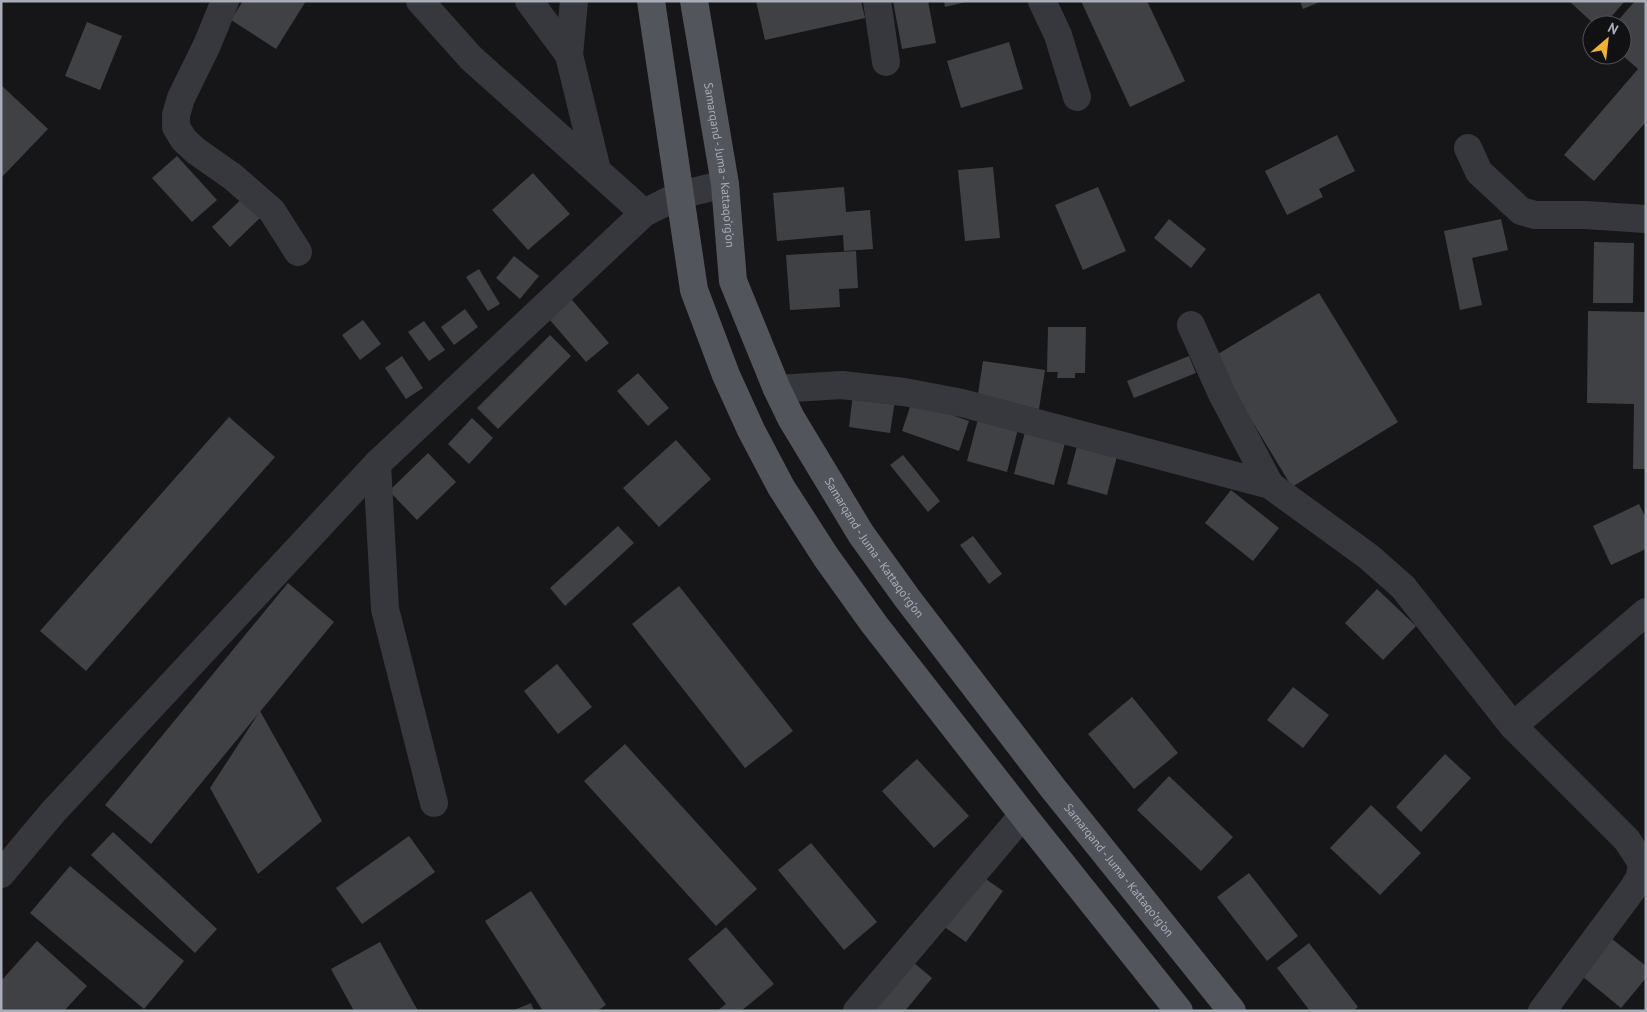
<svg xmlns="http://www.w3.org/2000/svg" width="1647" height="1012" font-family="'PT Sans',sans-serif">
	<rect width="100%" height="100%" fill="#161618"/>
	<g fill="#404145">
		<path d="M243 1H306L276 49 231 20Z"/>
		<path d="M756 1H861L865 18 765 40Z"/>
		<path d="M893 1H928L936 43 902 49Z"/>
		<path d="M944 1H966V2L945 7Z"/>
		<path d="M1081 1H1147L1185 81 1130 107Z"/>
		<path d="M1300 1H1322L1303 9Z"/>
		<path d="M1569 1H1625L1604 25H1595Z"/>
		<path d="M1635 1H1646V122L1594 181 1564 155 1638 69 1622 55V25H1614Z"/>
		<path d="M87 22 122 36 100 90 65 76Z"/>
		<path d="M1009 42 1023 89 961 108 947 61Z"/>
		<path d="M1 85 48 129 1 178Z"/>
		<path d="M1337 135 1355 171 1319 189 1323 197 1287 215 1265 171Z"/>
		<path d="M177 156 217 200 192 222 152 178Z"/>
		<path d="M993 167 1000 238 965 241 958 170Z"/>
		<path d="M533 173 570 214 528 250 492 210Z"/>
		<path d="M844 187 846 212 870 210 873 249 844 251 843 235 777 241 773 193Z"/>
		<path d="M1098 187 1126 251 1083 270 1055 205Z"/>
		<path d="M247 194 265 213 230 247 212 227Z"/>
		<path d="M1169 219 1206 249 1191 268 1154 238Z"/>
		<path d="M1501 219 1508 250 1472 258 1482 305 1460 310 1444 231Z"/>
		<path d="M1594 242 1634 243 1633 303H1593Z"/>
		<path d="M856 251 858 288 839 289 840 307 790 310 786 255Z"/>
		<path d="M514 256 539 276 520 299 496 278Z"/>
		<path d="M479 269 500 304 488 311 466 277Z"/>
		<path d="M1319 293 1398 422 1292 487 1213 357Z"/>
		<path d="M567 294 609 343 586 362 544 313Z"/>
		<path d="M465 309 478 327 454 345 441 327Z"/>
		<path d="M1588 311 1646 312V469H1633L1634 404 1587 403Z"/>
		<path d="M363 320 381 344 360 360 342 335Z"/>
		<path d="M424 321 445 350 429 361 408 332Z"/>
		<path d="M1048 327H1086L1085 373H1075V378H1057L1058 372H1047Z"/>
		<path d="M550 335 571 356 498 429 477 408Z"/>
		<path d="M402 356 423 388 406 399 385 368Z"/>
		<path d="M1189 356 1196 373 1134 398 1127 381Z"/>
		<path d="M983 361 1045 370 1039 409 977 400Z"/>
		<path d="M638 373 669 408 648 426 617 391Z"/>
		<path d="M853 394 895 400 890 433 849 427Z"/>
		<path d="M912 401 969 421 959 451 902 431Z"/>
		<path d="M229 417 275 457 86 671 40 631Z"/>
		<path d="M472 418 493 438 469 464 448 444Z"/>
		<path d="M978 419 1018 429 1007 472 967 461Z"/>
		<path d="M1025 432 1065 443 1054 485 1014 474Z"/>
		<path d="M676 440 711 479 659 527 623 488Z"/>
		<path d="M1078 442 1118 452 1107 495 1067 484Z"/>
		<path d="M428 453 456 482 417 520 389 491Z"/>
		<path d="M903 455 940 501 928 512 890 465Z"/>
		<path d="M1231 490 1279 528 1253 561 1205 523Z"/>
		<path d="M1639 504 1646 518V549L1611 565 1593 526Z"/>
		<path d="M618 526 634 543 565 606 550 588Z"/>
		<path d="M973 536 1002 574 989 584 960 545Z"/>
		<path d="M288 583 334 622 151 844 105 805Z"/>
		<path d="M679 586 793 731 745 768 632 624Z"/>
		<path d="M1377 589 1416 626 1383 660 1345 623Z"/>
		<path d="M557 664 592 707 558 734 524 691Z"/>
		<path d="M1293 687 1329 715 1303 748 1267 720Z"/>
		<path d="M1132 697 1178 753 1134 789 1088 734Z"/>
		<path d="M260 711 322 821 258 874 210 788Z"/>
		<path d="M625 744 757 889 716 926 584 781Z"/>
		<path d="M1445 754 1471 778 1421 832 1396 807Z"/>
		<path d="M917 759 969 816 934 848 882 791Z"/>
		<path d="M1169 776 1233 837 1201 871 1137 810Z"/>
		<path d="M1371 805 1421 853 1380 895 1330 848Z"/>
		<path d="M113 832 217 929 195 953 91 855Z"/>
		<path d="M409 836 435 872 362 924 336 888Z"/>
		<path d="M811 843 877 922 844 950 778 870Z"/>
		<path d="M70 866 184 961 144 1009 30 913Z"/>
		<path d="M970 868 1003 891 966 942 933 919Z"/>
		<path d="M1249 873 1298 936 1267 961 1217 897Z"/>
		<path d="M531 891 606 1005 597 1011H543L485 921Z"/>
		<path d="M726 927 774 984 741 1011H717L726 1004 688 959Z"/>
		<path d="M1607 935 1646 966V978L1621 1008 1577 972Z"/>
		<path d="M37 941 87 986 64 1011H1V981Z"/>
		<path d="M380 942 418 1011H354L331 969Z"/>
		<path d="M1309 943 1358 1007 1353 1011H1310L1277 968Z"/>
		<path d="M901 952 932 978 905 1011H862Z"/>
		<path d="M531 1003 534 1011H512Z"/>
	</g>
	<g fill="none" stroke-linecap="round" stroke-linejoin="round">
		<g stroke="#37383d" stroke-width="28">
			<path d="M225 1 207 45 181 98 176 115V127L184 140 196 151 233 177 272 211 298 252"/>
			<path d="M420 1 471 58 644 213"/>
			<path d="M529 1 569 55 597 170"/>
			<path d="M877 1 886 62"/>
			<path d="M1042 1 1058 35 1077 97"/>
			<path d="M569 55 574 1"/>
			<path d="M1468 148 1479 172 1521 211 1535 215H1585L1646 219"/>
			<path d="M1191 325 1222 394 1270 485"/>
			<path d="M777 389 842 385 904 392 962 403 1270 485 1369 557 1403 587 1513 726 1627 840 1642 863 1640 877 1632 890 1542 1011"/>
			<path d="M377 464 385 609 434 803"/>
			<path d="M1513 726 1646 612"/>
			<path d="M1 874 53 812 377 464 644 213 680 195 725 184"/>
			<path d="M857 1011 1023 815"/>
		</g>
		<g stroke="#53555c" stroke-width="28">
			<path d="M651 1 694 290 726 375 751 430 781 487 826 557 874 624 1023 815 1179 1011"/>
			<path id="s1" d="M694 1 725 184 733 281 777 389 791 418 861 534 907 598 1052 787 1232 1011"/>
		</g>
	</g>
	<g text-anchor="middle" stroke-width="5" stroke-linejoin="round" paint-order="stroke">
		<g font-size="12" fill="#a8adb8" stroke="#111113">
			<text dy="4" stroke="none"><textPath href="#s1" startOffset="166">Samarqand - Juma - Kattaqo‘rg‘on</textPath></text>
			<text dy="4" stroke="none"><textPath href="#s1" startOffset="586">Samarqand - Juma - Kattaqo‘rg‘on</textPath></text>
			<text dy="4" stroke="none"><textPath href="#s1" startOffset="991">Samarqand - Juma - Kattaqo‘rg‘on</textPath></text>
		</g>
	</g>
	<rect width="1647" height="1012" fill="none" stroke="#a8adb8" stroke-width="5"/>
	<g transform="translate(1607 40) rotate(28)"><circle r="24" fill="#111113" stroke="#4d4f55"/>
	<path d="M0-4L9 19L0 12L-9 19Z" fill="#f2b134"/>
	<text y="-8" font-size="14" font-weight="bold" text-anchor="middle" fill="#a8adb8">N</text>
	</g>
</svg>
